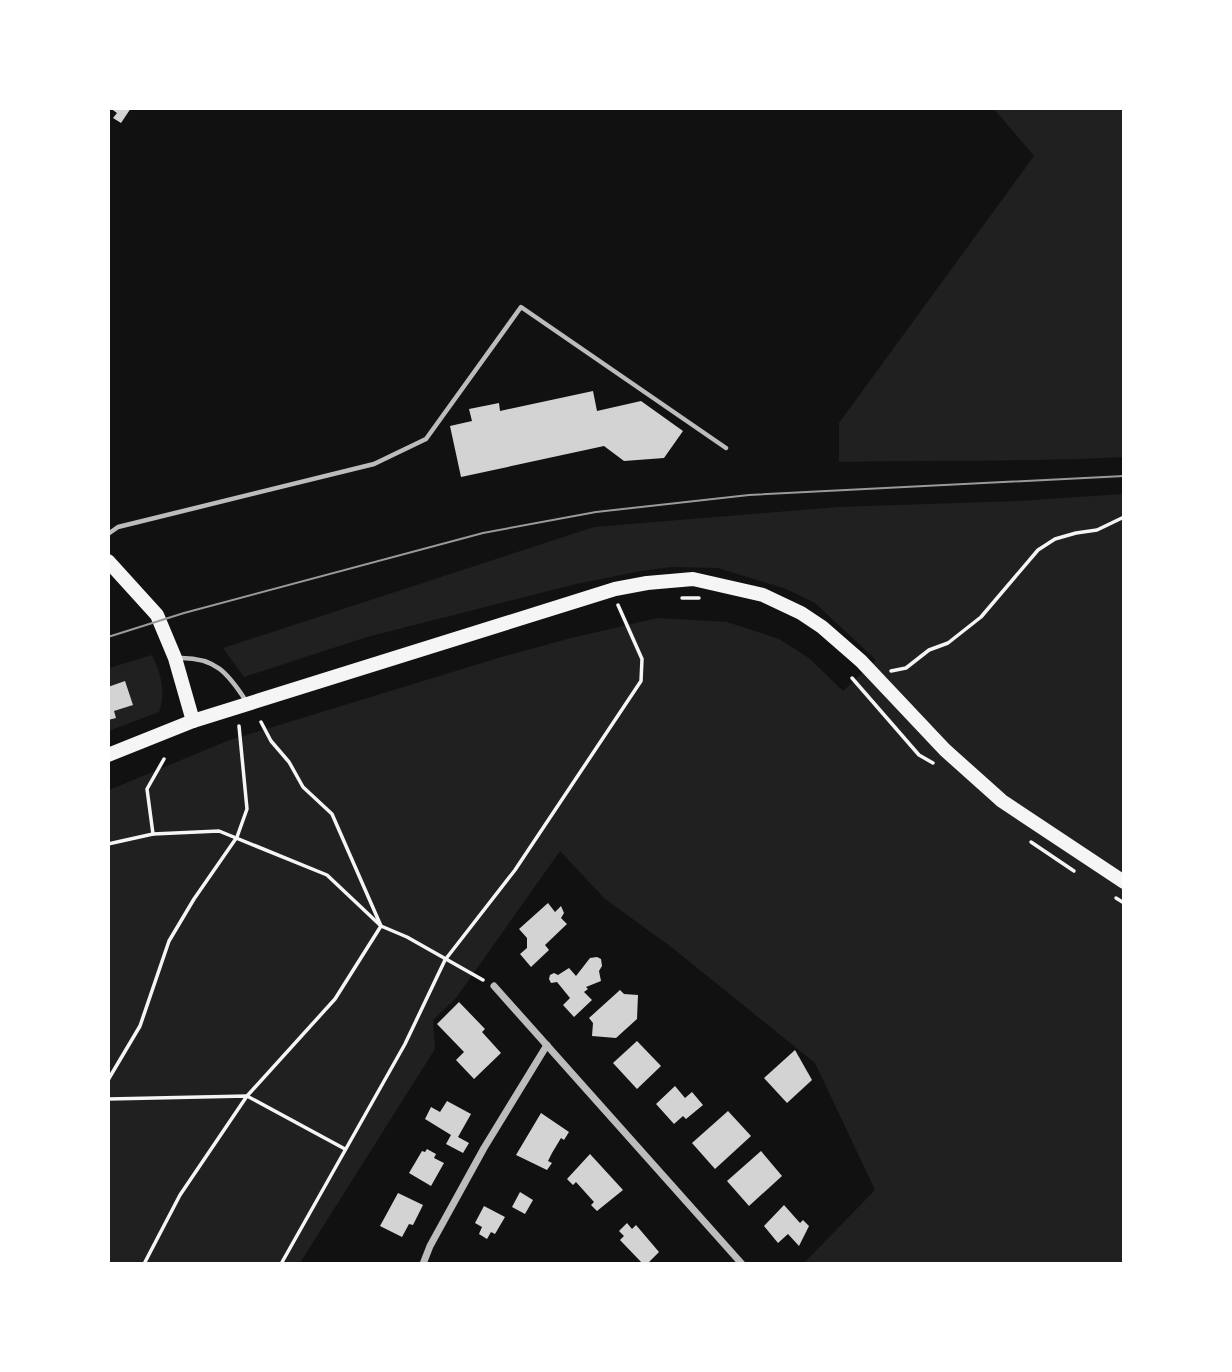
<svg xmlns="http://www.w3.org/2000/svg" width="1232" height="1372" font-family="Quicksand,sans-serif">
	<rect width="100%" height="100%" fill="#111"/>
	<g fill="#202020">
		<path d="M994 109H1123V457C1029 462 934 460 839 462V423L1034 156Z"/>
		<path d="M1123 494V1263H804L875 1190 815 1063 670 946 605 899 560 851 456 998 433 1020 435 1049 300 1263 109 1264V790L227 741 498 658 571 638 658 618 727 622 779 639 809 658 843 691 876 660 815 603 786 589 718 568 672 567 641 571 576 584 367 637 244 677 223 648 594 527 838 507 1018 501Z"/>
		<path d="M152 655C161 673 166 693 159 712L109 731V668Z"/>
	</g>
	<g fill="#d3d3d3">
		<path d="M110 108H131L121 123 113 118 117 113Z"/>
		<path d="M593 391 597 411 641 401 683 431 664 458 624 461 604 446 461 477 450 426 472 421 469 409 499 403 500 411Z"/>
		<path d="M125 681 133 705 114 711 116 718 108 720V687Z"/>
		<path d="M548 903 555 912 561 906 564 913 561 918 567 924 545 945 549 950 531 967 520 954 527 948V938L519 929Z"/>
		<path d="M597 957 601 959 602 966 599 971 601 981 586 987 588 989 584 992 592 1000 574 1017 563 1005 570 998 557 982 551 983 549 979 550 975 554 973 558 975 569 968 576 976 590 958Z"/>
		<path d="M620 990 624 994 638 995 637 1019 616 1038 592 1036 593 1023 589 1018Z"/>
		<path d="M459 1002 485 1029 482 1032 501 1053 474 1079 456 1060 464 1052 437 1024Z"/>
		<path d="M637 1041 661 1066 637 1089 613 1063Z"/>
		<path d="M795 1050 812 1080 787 1103 764 1078Z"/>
		<path d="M675 1086 685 1098 692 1092 703 1105 686 1119 683 1116 674 1124 656 1104Z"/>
		<path d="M447 1101 471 1114 458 1137 469 1143 463 1153 446 1144 451 1135 425 1119 431 1107 440 1112Z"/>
		<path d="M728 1111 751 1136 715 1169 692 1143Z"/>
		<path d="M541 1113 569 1132 564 1140 561 1138 552 1153 548 1161 552 1163 547 1170 516 1155Z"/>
		<path d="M427 1149 436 1154 434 1158 444 1163 431 1186 409 1173 422 1151 425 1152Z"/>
		<path d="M761 1151 782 1176 749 1206 727 1181Z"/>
		<path d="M590 1154 623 1190 597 1211 591 1205 594 1202 576 1182 573 1185 567 1179Z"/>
		<path d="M520 1192 533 1200 525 1214 512 1207Z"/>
		<path d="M398 1193 423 1205 413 1225 409 1224 402 1237 380 1226Z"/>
		<path d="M784 1205 800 1223 803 1220 809 1226 799 1246 788 1234 778 1243 764 1226Z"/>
		<path d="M484 1206 505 1217 495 1234 491 1232 487 1239 479 1234 482 1227 475 1223Z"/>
		<path d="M627 1223 632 1229 636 1225 659 1252 647 1264H643L620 1240 624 1236 619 1231Z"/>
	</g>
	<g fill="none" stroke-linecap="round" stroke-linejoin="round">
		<g stroke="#f5f5f5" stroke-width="3.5">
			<path d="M682 598H699"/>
			<path d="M891 671 906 668 929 650 948 643 981 617 1038 550 1055 539 1076 533 1097 530 1124 517"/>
			<path d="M852 678 919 755 933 763"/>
			<path d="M261 722 271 741 289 762 303 787 332 814 381 926 407 937 483 980"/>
			<path d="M153 834 147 789 164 759"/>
			<path d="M1031 842 1074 871"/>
			<path d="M108 844 153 834 219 831 327 875 381 926 335 999 247 1096 180 1195 144 1264"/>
			<path d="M1116 898 1124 903"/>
			<path d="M108 1080 140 1026 169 941 194 899 237 837 247 809 239 726"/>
			<path d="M108 1099 247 1096 345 1149"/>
			<path d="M281 1264 405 1044 445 960 515 870 641 681 642 659 618 605"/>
		</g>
		<g stroke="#bcbcbc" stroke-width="4.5">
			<path d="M108 534 118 527 374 464 426 439 521 307 726 448"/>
			<path d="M179 658C215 657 228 673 246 701"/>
		</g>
		<g stroke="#bcbcbc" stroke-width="7">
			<path d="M494 986 742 1264"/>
			<path d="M423 1264 430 1246 484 1148 547 1045"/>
		</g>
		<g stroke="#f5f5f5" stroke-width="14">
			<path d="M108 561 157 615 175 658 193 721"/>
			<path d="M108 755 193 721 615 589 647 583 693 579 763 595 801 613 822 627 861 661 945 750 1002 801 1124 882"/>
		</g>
		<path stroke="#9a9a9a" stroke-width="2" d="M108 637 184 613 483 533 596 512 749 495 1124 476"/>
	</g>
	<rect width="1232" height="1372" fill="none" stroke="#ffffff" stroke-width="220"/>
</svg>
